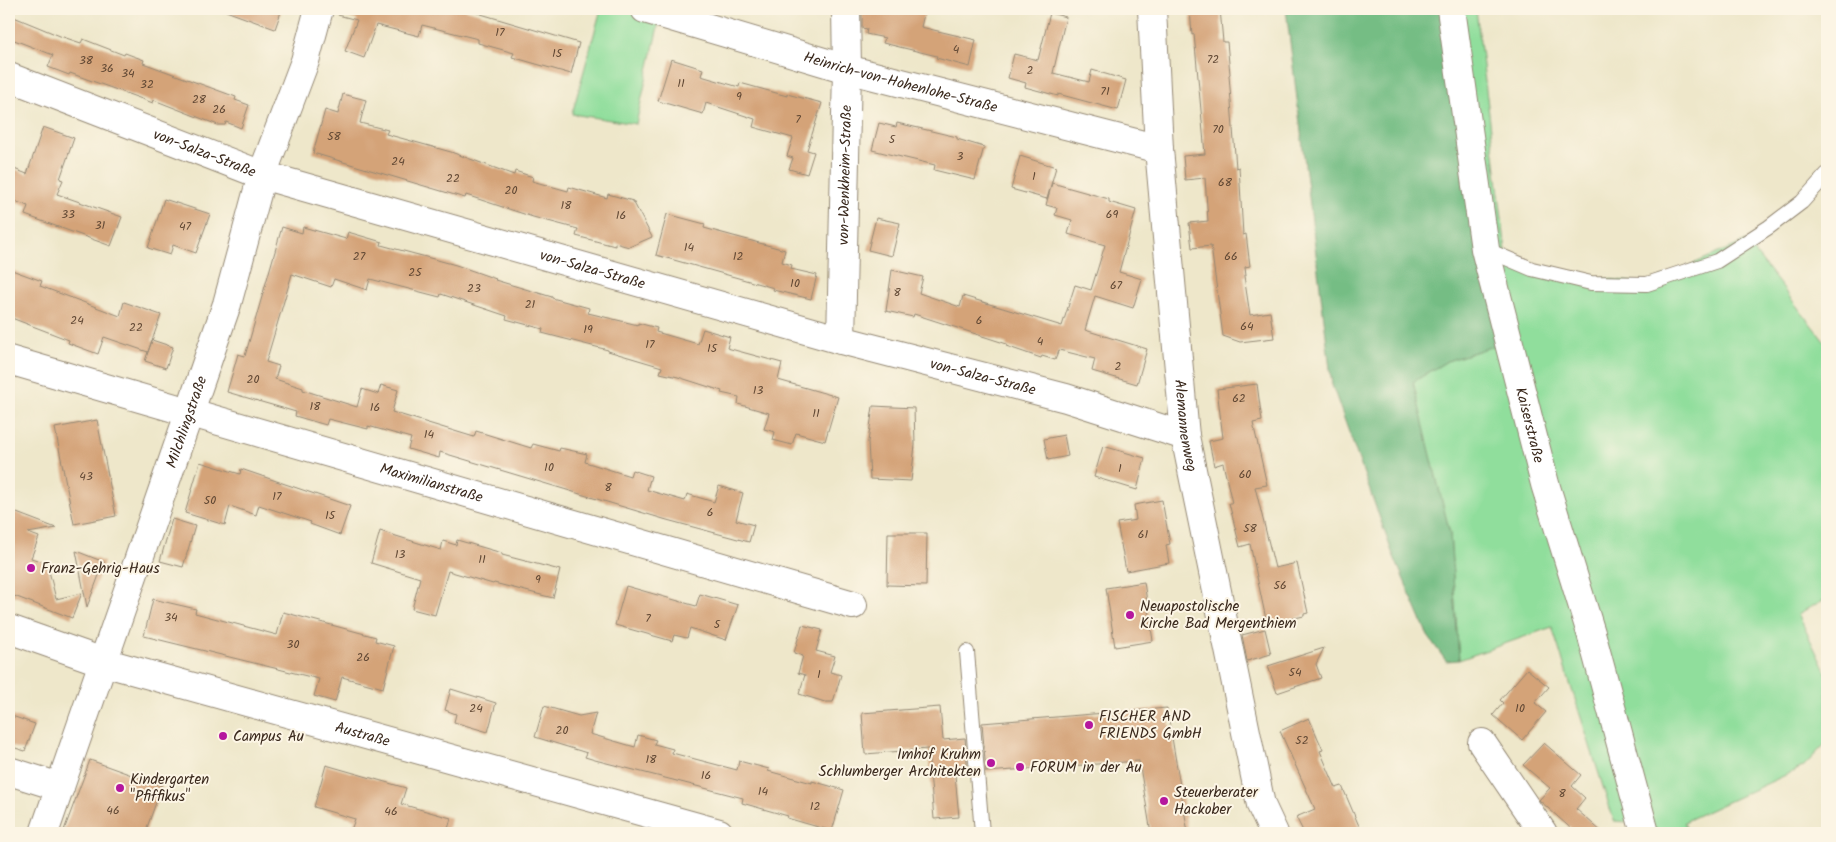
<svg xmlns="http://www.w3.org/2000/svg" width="1836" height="842" font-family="Kalam,sans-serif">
	<rect width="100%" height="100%" fill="#fcf5e5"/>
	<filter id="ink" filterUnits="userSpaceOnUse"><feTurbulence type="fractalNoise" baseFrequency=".02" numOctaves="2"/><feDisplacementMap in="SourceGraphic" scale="10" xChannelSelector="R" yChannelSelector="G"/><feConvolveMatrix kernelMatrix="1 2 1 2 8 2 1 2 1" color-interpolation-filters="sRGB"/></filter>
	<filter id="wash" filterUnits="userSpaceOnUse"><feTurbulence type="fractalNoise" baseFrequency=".0096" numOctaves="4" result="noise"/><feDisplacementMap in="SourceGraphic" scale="20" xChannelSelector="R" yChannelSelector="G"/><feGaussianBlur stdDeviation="1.12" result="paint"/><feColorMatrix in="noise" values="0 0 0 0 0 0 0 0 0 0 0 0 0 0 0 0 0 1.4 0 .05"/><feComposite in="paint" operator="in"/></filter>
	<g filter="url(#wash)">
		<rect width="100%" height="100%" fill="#eee7ca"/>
		<g fill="#90de9c" stroke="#66845d">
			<path d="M601 9H645L661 13 636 124 572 114Z"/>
			<path d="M1451 9H1476L1507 259 1532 269 1647 284 1746 241 1827 345V598L1798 614 1827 675V742L1803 767 1684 822 1689 833H1645L1642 823 1614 821 1552 627 1459 660 1450 534 1413 382 1447 361 1509 341Z"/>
		</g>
		<path fill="#74bd84" stroke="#587451" d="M1286 9H1451L1509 341 1447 361 1413 382 1450 534 1459 660 1446 661 1428 636 1392 552 1332 385Z"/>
		<g id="blocks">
			<g fill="#d4a378">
				<path d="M227 9H282L275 29 226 11Z"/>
				<path d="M339 9H464L579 43 571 74 512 57 514 53 478 43V39L422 25 419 36 376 25 364 58 345 51 357 20 338 15Z"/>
				<path d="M862 9H901L924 14 921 27 976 40 970 67 936 58 937 56 883 43 885 38 866 34 867 29 862 28Z"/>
				<path d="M1190 9H1220L1223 42H1227L1230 74 1229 75 1236 168 1239 167 1243 235 1246 234 1250 266 1245 267 1246 276H1244L1250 315 1270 312 1274 338 1240 342 1223 336 1211 246 1192 248 1189 223 1208 221 1205 178 1185 180 1183 156 1205 154 1194 34 1192 35Z"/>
				<path d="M1050 13 1066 17 1053 73 1089 82 1092 70 1126 80 1118 110 1058 94V96L1025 87 1026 83 1008 78 1014 54 1038 60Z"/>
				<path d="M9 15 60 36 81 43 83 39 124 55 125 53 144 60 143 63 236 97 235 100 249 105 241 128 226 122 225 125H218L154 100 153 103 70 73 69 75 48 67 53 55 9 38Z"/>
				<path d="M671 59 703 69 701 76 739 87 740 83 787 96V94L822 103 807 150 814 152 807 174 789 169 793 158 787 156 793 138 753 127 755 119 706 103 703 114 658 101Z"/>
				<path d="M343 94 366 100 360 123 388 130 386 134 451 152 514 175 515 171 533 177 532 181 568 191 569 187 607 198 608 194 633 201 652 237 629 247 615 243V246L576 236 578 229 533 217 466 195 465 198 313 153 325 110 338 114Z"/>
				<path d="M879 123 896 127 897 123 957 137V139L984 147 975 180 934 170 935 165 872 150Z"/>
				<path d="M43 127 74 138 60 179 63 180 57 194 122 217 111 246 25 215 28 206 9 199V167L27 174Z"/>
				<path d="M1020 156 1056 167 1047 199 1011 189Z"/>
				<path d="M1052 183 1109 199V202L1136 210 1119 272 1142 279 1133 308 1095 296 1085 330 1147 349 1137 384 1092 371 1095 359 1059 350 1055 360 1042 356 1041 358 1006 346 1007 344 914 314 913 317 886 311 892 270 923 277 919 293 960 307 963 296 1062 326 1075 285 1091 290 1105 245 1068 234 1072 220 1055 215 1057 208 1046 205Z"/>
				<path d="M164 199 210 214 196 253 173 245 170 255 148 248Z"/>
				<path d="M667 214 705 224 704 228 785 250 782 262 792 265 791 269 817 275 811 299 773 290 774 288 656 255Z"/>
				<path d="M876 218 900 223 892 256 868 250Z"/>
				<path d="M282 227 302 233 303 227 346 239 348 232 382 242 381 245 456 265 496 279 495 280 552 297V298L589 308 588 313 638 325V323L657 328 656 332 698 344 703 329 730 337 727 348 782 363 778 380 838 397 825 441 796 433 792 445 773 440 775 432 764 429 769 413 738 404 739 397 721 393 722 391 678 377 660 373 662 367 608 351V350L542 333 543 329 506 319 507 316 441 294 440 297 370 279 367 290 334 279 331 287 292 274 266 362 279 366 275 379 303 388V390L357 407 362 389 378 394 381 385 398 390 392 412 474 437 476 431 531 448 533 444 559 451 560 448 587 454 585 462 630 476 632 470 651 476 647 490 685 501 687 494 714 502 719 486 743 493 736 520 754 525 749 542 667 520 440 452 439 458 408 449 411 438 368 426V429L328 419 326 425 295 416 296 412 227 392 238 354 245 356Z"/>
				<path d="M9 269 42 281 40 286 120 316 124 302 161 315 148 352 104 337 98 354 68 343 69 340 9 317Z"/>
				<path d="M152 340 173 347 166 368 145 361Z"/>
				<path d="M1257 384 1262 421 1253 423 1267 485 1255 487 1275 568 1297 563 1308 613 1304 614V616L1267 624 1250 544 1240 547 1229 503H1232L1223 463 1214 466 1209 441 1223 438 1217 389Z"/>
				<path d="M873 406 914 408 915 445 911 481 870 479 868 442Z"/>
				<path d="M97 420 116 516 74 524 55 428Z"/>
				<path d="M1064 435 1068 456 1048 460 1044 439Z"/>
				<path d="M1103 446 1145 458 1137 490 1094 477Z"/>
				<path d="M200 462 240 474 241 469 350 506 340 535 310 524 311 522 259 505 256 515 230 506 225 525 185 513Z"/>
				<path d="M1162 500 1170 544 1166 545 1169 563 1126 571 1117 523 1136 520 1134 505Z"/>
				<path d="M9 510 56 528 28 533 39 537 31 558 47 563 56 599 82 593 72 618 9 594Z"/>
				<path d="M172 519 195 526 183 567 160 561Z"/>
				<path d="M380 531 441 550 443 541 456 545 457 540 502 553V555L560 570 553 598 494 583 493 584 448 571 435 615 412 609 420 578 371 563Z"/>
				<path d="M888 533H927L926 586 887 585Z"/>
				<path d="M76 551 104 562 87 607Z"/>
				<path d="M1144 582 1153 641 1115 647 1106 588Z"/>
				<path d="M626 586 696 606 700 594 738 605 726 640 690 628 687 638 674 635 672 641 615 625Z"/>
				<path d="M153 599 196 609 195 613 277 635 283 612 376 637 375 641 394 646 383 688 342 677 335 702 314 696 319 679 144 636Z"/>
				<path d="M802 625 822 630 816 651 835 656 830 672 841 675 833 702H825L799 694 805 675 798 673 803 656 794 653Z"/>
				<path d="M1265 629 1271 654 1247 661 1242 635Z"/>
				<path d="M1324 648 1316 664 1321 678 1277 693 1268 666Z"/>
				<path d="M1527 669 1549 687 1535 703 1546 712 1522 740 1493 715 1503 703 1500 700Z"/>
				<path d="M451 689 496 703 488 732 454 722 456 714 445 710Z"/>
				<path d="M544 706 579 716 596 713 590 734 635 747 638 735 656 740 654 744 673 749 672 753 737 770 739 761 769 769 768 771 812 783V781L844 790 832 831 787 818 788 816 742 803 743 798 595 760 585 757 587 753 535 737Z"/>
				<path d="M940 707 943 740 965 738 968 774 955 775 959 817 934 819 928 749 865 754 862 713Z"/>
				<path d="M1167 708 1188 833H1151L1139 761 986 772 982 723Z"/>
				<path d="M9 715 35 724 25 751 9 746Z"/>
				<path d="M1309 718 1323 750 1320 751 1336 788 1342 786 1362 833H1304L1296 817 1315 809 1280 731Z"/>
				<path d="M1544 743 1581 775 1572 786 1585 798 1576 809 1603 833H1576L1539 800 1550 788 1523 765Z"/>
				<path d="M90 760 162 786 145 833H63Z"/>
				<path d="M326 765 406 788 401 804 451 818 447 833H350L355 819 314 807Z"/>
			</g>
		</g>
	</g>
	<g filter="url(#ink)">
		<use href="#blocks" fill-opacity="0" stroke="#948874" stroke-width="1"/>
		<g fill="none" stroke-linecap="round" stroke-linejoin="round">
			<g stroke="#948874" stroke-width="16">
				<g id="service">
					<path d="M1485 249 1532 269 1591 283 1647 284 1717 261 1769 227 1802 202 1827 174"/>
					<path d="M967 652 982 833"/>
				</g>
			</g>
			<g stroke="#948874" stroke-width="30">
				<g id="minor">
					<path id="s1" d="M645 9 847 69 1159 149"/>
					<path id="s2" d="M1152 9 1159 149 1185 436 1261 805 1274 833"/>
					<path id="s3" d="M1451 9 1485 249 1545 484 1591 633 1645 833"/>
					<path id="s4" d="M9 77 262 175 841 340 1066 398 1185 436"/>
					<path id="s5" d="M841 340 847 69 846 9"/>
					<path id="s6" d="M9 360 853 605"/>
					<path id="s7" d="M9 629 103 662 719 833"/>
					<path d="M1482 743 1543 833"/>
					<path d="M9 771 60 787"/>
					<path id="s8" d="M44 833 227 304 262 175 305 61 319 9"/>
				</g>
			</g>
			<use href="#service" stroke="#fff" stroke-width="14"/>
			<use href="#minor" stroke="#fff" stroke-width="28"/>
		</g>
	</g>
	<g fill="#b5179e" stroke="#fcf5e5" stroke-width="2">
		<circle cx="31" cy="568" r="5"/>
		<circle cx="1130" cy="615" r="5"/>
		<circle cx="1089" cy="725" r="5"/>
		<circle cx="223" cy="736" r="5"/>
		<circle cx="991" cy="763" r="5"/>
		<circle cx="1020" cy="767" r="5"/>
		<circle cx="120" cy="788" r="5"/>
		<circle cx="1164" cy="801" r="5"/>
	</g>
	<g text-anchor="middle" stroke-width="4" stroke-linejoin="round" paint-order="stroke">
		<g font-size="12" fill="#614834">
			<text x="500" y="36">17</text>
			<text x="956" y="53">4</text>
			<text x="557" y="57">15</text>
			<text x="1213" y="63">72</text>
			<text x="86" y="64">38</text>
			<text x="107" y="72">36</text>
			<text x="1030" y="74">2</text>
			<text x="128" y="77">34</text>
			<text x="681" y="87">11</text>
			<text x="147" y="88">32</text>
			<text x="1105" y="95">71</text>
			<text x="739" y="100">9</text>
			<text x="199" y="103">28</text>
			<text x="219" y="113">26</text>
			<text x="798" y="123">7</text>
			<text x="1218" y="133">70</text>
			<text x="334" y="140">58</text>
			<text x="892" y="143">5</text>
			<text x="960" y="160">3</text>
			<text x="398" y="165">24</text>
			<text x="1034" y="180">1</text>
			<text x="453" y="182">22</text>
			<text x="1225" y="186">68</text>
			<text x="511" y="194">20</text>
			<text x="566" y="209">18</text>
			<text x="68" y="218">33</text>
			<text x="1112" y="218">69</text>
			<text x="621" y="219">16</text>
			<text x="100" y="229">31</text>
			<text x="185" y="230">47</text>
			<text x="689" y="251">14</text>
			<text x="359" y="260">27</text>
			<text x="738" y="260">12</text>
			<text x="1231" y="260">66</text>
			<text x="415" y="276">25</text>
			<text x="795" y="287">10</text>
			<text x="1116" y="289">67</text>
			<text x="474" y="292">23</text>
			<text x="897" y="296">8</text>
			<text x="530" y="308">21</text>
			<text x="77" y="324">24</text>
			<text x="979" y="324">6</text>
			<text x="1247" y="330">64</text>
			<text x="136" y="331">22</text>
			<text x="588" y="333">19</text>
			<text x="1040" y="345">4</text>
			<text x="650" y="348">17</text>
			<text x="712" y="352">15</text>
			<text x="1118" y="370">2</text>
			<text x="253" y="383">20</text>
			<text x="758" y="394">13</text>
			<text x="1239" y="402">62</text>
			<text x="315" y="410">18</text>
			<text x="375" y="411">16</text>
			<text x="816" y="417">11</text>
			<text x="429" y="438">14</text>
			<text x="549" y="471">10</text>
			<text x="1120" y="472">1</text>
			<text x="1245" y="478">60</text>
			<text x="86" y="480">43</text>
			<text x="608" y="491">8</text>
			<text x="277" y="500">17</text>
			<text x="210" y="504">50</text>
			<text x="710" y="516">6</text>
			<text x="330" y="519">15</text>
			<text x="1250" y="532">58</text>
			<text x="1143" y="538">61</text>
			<text x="400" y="558">13</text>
			<text x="482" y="563">11</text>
			<text x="538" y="583">9</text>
			<text x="1280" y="589">56</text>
			<text x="171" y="621">34</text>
			<text x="648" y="622">7</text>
			<text x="717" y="628">5</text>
			<text x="293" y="648">30</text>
			<text x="363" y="661">26</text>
			<text x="1295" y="676">54</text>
			<text x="819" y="678">1</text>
			<text x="476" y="712">24</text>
			<text x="1520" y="712">10</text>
			<text x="562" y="734">20</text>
			<text x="1302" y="744">52</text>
			<text x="651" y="763">18</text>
			<text x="706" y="779">16</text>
			<text x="763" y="795">14</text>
			<text x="1562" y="797">8</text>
			<text x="815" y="810">12</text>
			<text x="113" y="814">46</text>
			<text x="391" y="815">46</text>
		</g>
		<g font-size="15" fill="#3b2a1e" stroke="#fcf5e5">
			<text dy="5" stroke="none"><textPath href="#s1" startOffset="266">Heinrich-von-Hohenlohe-Straße</textPath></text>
			<text dy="5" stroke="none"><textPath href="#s4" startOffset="210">von-Salza-Straße</textPath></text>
			<text dy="5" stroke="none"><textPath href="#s5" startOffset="165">von-Wenkheim-Straße</textPath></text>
			<text dy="5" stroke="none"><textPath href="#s4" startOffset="615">von-Salza-Straße</textPath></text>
			<text dy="5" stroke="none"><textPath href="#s4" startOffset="1020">von-Salza-Straße</textPath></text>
			<text dy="5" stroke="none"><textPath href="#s8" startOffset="435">Milchlingstraße</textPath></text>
			<text dy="5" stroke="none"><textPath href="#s2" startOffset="418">Alemannenweg</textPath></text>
			<text dy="5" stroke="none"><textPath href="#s3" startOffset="424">Kaiserstraße</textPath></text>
			<text dy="5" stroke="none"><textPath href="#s6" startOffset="440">Maximilianstraße</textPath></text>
			<text dy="5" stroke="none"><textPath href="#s7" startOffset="369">Austraße</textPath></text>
		</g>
		<g font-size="15" fill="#3b2a1e" stroke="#fcf5e5" text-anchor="start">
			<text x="41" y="573">Franz-Gehrig-Haus</text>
			<text x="1140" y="611">Neuapostolische<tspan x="1140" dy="17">Kirche Bad Mergenthiem</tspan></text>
			<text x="1099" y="721">FISCHER AND<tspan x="1099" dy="17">FRIENDS GmbH</tspan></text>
			<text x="233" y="741">Campus Au</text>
			<text x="981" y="759" text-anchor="end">Imhof Kruhm<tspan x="981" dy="17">Schlumberger Architekten</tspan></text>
			<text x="1030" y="772">FORUM in der Au</text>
			<text x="130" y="784">Kindergarten<tspan x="130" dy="17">"Pfiffikus"</tspan></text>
			<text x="1174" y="797">Steuerberater<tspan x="1174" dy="17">Hackober</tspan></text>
		</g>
	</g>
	<rect width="1836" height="842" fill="none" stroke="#fcf5e5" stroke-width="30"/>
</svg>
